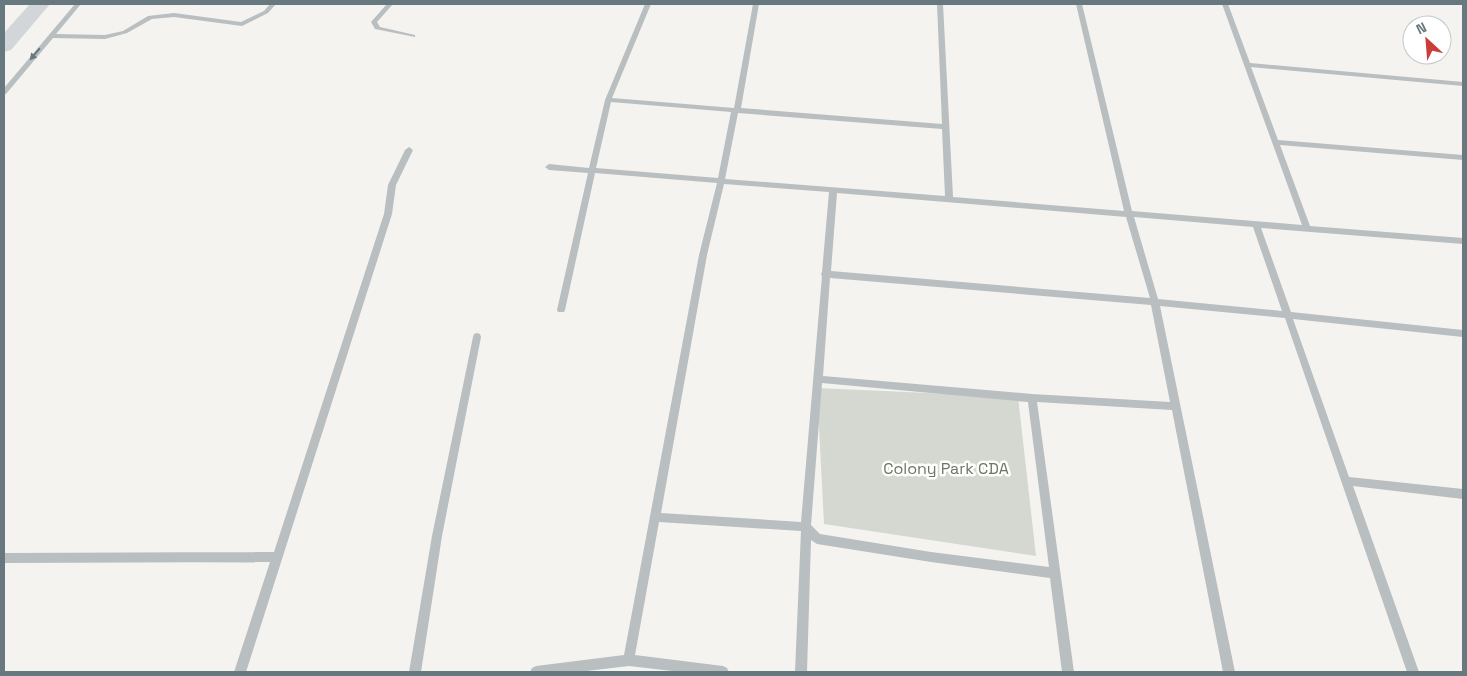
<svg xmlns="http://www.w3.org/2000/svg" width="1467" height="676" font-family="'Space Grotesk',sans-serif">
	<rect width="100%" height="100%" fill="#f4f3f0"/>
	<path fill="#d4d8d0" d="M817 388 1018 397 1036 556 824 524Z"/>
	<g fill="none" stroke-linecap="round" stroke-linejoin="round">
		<g fill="#b9bec0" fill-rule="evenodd">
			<path d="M75 4H81L56 34 105 35 123 31 148 16 174 13 241 22 264 11 270 4H276L268 13 242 26 174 17 152 19 127 33 105 39 53 38 6 94H4V88Z"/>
			<path d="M387 4H393L377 22 380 27 415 35V37L375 29 371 22Z"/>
			<path d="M645 4H651L612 98 734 108 753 4H759L741 108 942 124 937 4H943L953 197 1124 211 1076 4H1082L1132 211 1302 225 1222 4H1228L1250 63 1463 82V86L1251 67 1278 140 1463 155V160L1280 145 1310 226 1463 238V244L1261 228 1291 312 1463 330V337L1293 319 1349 477 1463 489V499L1353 486 1419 672H1407L1285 318 1160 306 1235 672H1223L1172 410 1037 402 1074 672H1062L1050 578 931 562 817 544 811 540 807 672H795L801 531 659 522 635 655 723 666 727 668 729 672H681L629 666 578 672H530L532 668 536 666 624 655 699 255 717 183 595 173 565 310 564 312H558L557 310 588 173 549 170 545 167 549 164 589 168 605 100ZM611 102 731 112 718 178 596 168ZM738 113 942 129 945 196 725 179ZM724 184 829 192 822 272 821 274 822 276 801 522 661 513 707 255ZM837 193 1126 217 1150 298 831 271ZM1134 217 1253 227 1282 311 1158 299ZM830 278 1151 305 1170 402 1032 394 823 376ZM822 383 1028 402 1049 567 931 552 820 534 811 525Z"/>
			<path d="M409 147 413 150 396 185 392 214 246 672H234L270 562 4 563V553L274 552 384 214 388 185 405 150Z"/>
			<path d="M477 333 480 334 481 337 442 536 421 672H409L432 536 473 337 474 334Z"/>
		</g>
		<path fill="#d2d6d9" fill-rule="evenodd" d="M30 4H50L11 50 4 52V33Z"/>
	</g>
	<defs><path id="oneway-solid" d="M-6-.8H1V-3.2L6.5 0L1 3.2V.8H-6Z" transform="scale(1.25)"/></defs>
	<use fill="#67787e" href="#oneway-solid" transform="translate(35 54) rotate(130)"/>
	<g text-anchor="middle" stroke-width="5" stroke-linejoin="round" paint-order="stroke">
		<g font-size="16" fill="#6c7664" stroke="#fff">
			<text x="946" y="474">Colony Park CDA</text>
		</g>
	</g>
	<rect width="1467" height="676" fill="none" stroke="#67787e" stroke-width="10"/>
	<g transform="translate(1427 40) rotate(334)"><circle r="24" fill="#ffffff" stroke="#c2c9cb"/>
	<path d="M0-4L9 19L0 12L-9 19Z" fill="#cc3c39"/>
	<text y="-8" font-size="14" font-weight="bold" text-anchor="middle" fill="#67787e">N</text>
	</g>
</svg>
